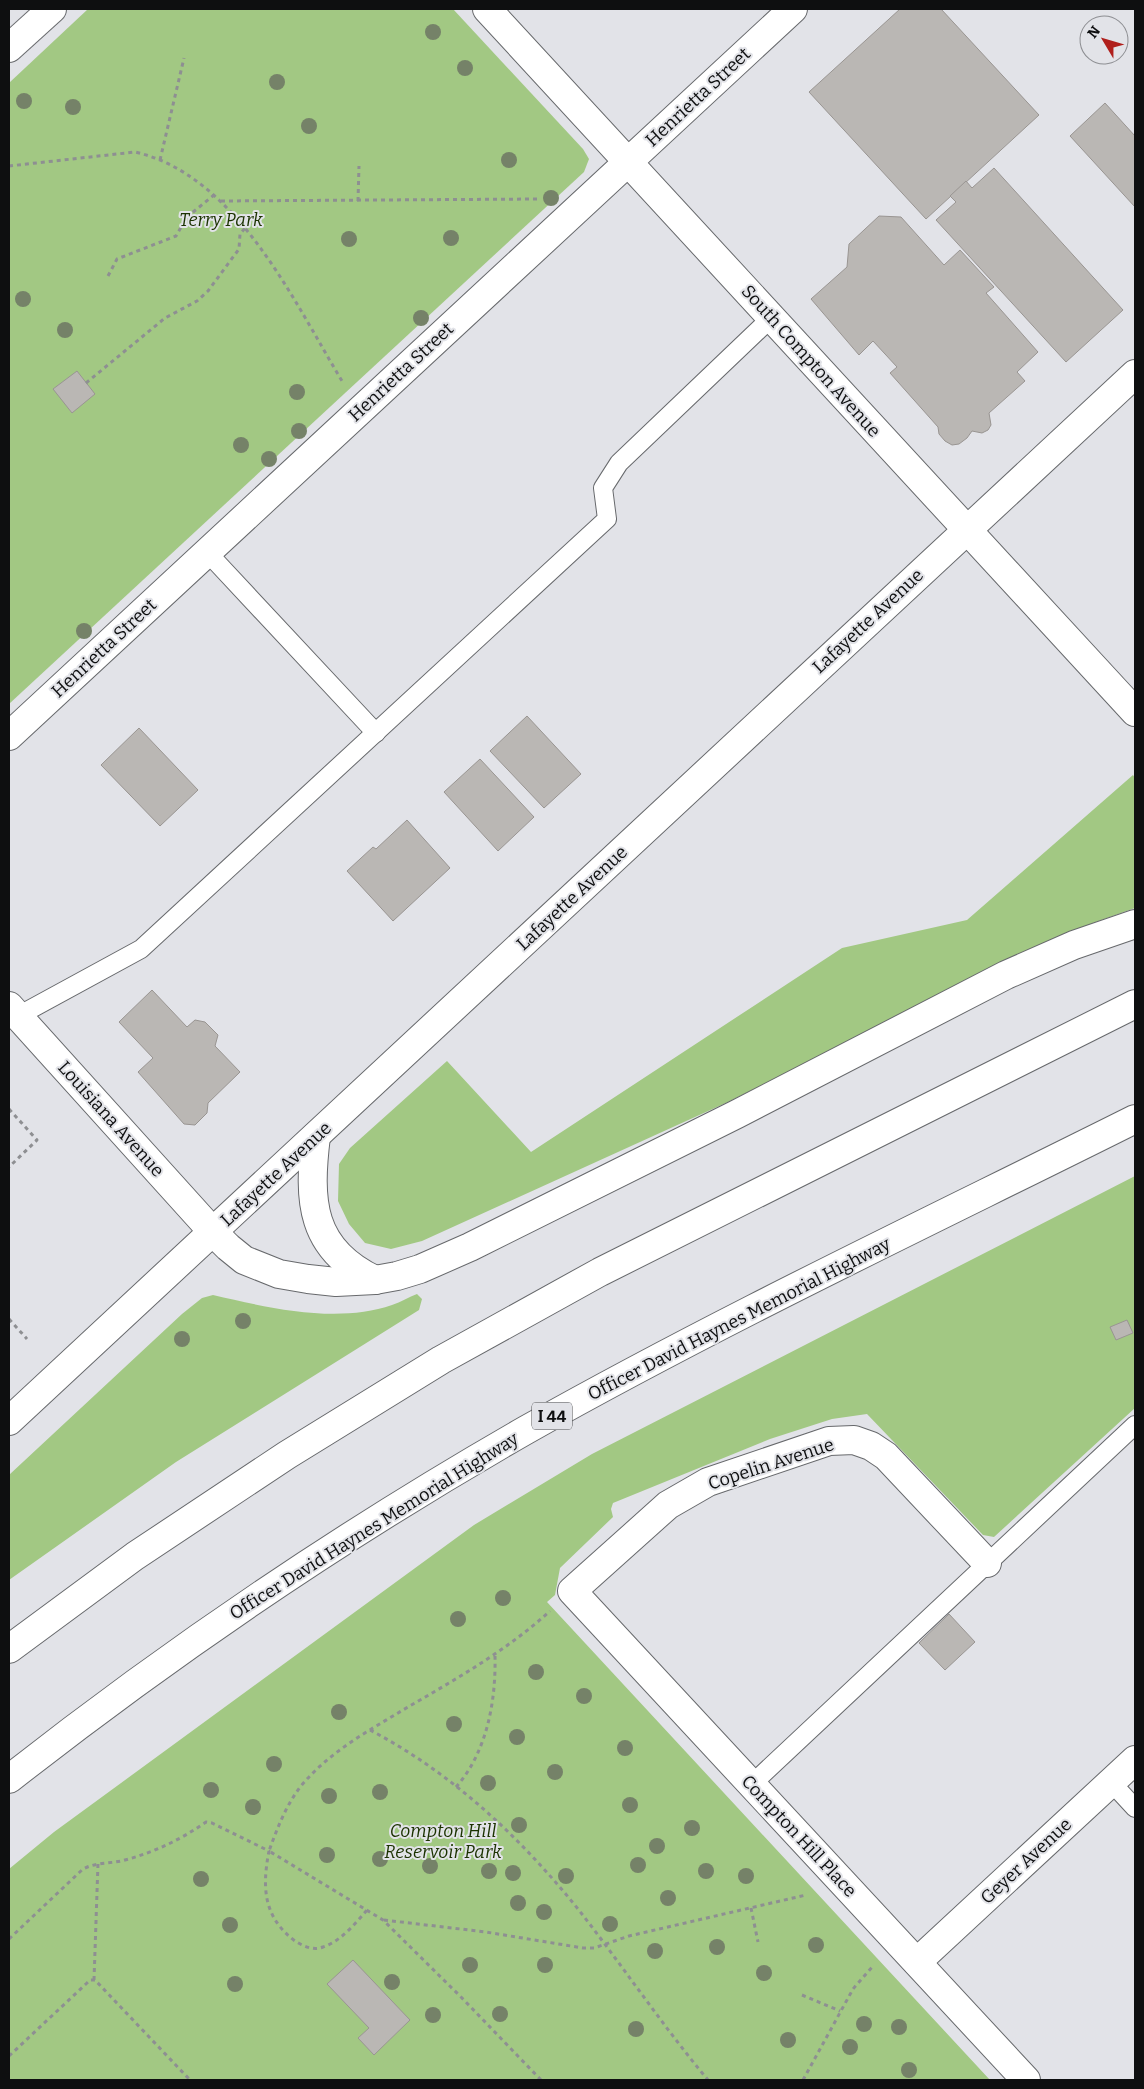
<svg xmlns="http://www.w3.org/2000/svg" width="1144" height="2089" font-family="Bitter,serif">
	<rect width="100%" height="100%" fill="#e2e3e8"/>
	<g fill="#a2c883">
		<path d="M88 9H453L583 149 589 159 584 172 9 704V83Z"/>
		<path d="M1133 775 1135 778V908L1093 923 958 987 728 1102 422 1241 391 1249 365 1243 349 1224 338 1201 339 1164 350 1148 447 1061 531 1152 842 948 967 920Z"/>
		<path d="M1135 1176V1408L994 1537 983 1535 867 1414 832 1419 770 1439 613 1503 611 1509 613 1517 560 1568 555 1595 547 1602 990 2080H9V1869L54 1832 474 1525 592 1454Z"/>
		<path d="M417 1294 422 1299 419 1310 176 1462 9 1580V1475L182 1314 202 1298 213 1295C269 1308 337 1324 392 1305 401 1302 409 1297 417 1294Z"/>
	</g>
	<g fill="#bab7b4" stroke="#999592">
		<path d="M900 9H941L1039 115 926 219 809 92Z"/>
		<path d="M1105 103 1135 136V207L1070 136Z"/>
		<path d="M994 168 1123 310 1066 362 936 220 956 202 950 196 966 181 972 188Z"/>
		<path d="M879 216 901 217 944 265 960 250 994 287 986 293 1038 352 1017 372 1025 381 989 413 991 425 988 430 982 433 972 431 967 438 959 444 952 445 945 441 939 434 938 427 890 373 897 367 873 341 859 355 811 299 847 267 849 244Z"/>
		<path d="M77 371 95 394 72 413 53 389Z"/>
		<path d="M527 716 581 774 544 808 490 751Z"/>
		<path d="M139 728 198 790 160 826 101 765Z"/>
		<path d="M480 759 534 817 498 851 444 792Z"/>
		<path d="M407 820 450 868 393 921 347 871 373 847 376 849Z"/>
		<path d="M152 990 187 1027 195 1020 205 1022 218 1035 215 1046 240 1072 208 1103 207 1113 195 1125 184 1124 138 1072 153 1058 119 1022Z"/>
		<path d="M1127 1320 1133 1333 1116 1340 1110 1327Z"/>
		<path d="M949 1614 975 1642 945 1670 919 1643Z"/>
		<path d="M353 1960 410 2020 374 2055 358 2038 369 2028 327 1984Z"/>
	</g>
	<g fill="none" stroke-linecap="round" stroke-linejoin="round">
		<g stroke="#67696c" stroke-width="20">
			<g id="service">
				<path d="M207 552 376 733"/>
				<path d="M18 1016 141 949 607 519 603 488 619 463 771 318"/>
				<path d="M1111 1782 1135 1808"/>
				<path d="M751 1785 1135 1425"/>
			</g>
		</g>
		<g stroke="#67696c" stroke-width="30">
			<g id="minor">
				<path d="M9 48 52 9"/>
				<path d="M9 736 793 9"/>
				<path d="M9 1006 213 1232"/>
				<path d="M9 1421 1135 374"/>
				<path d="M987 1563 886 1456 871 1446 854 1440 829 1441 708 1482 668 1505 572 1591 1026 2080"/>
				<path d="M917 1962 1135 1760"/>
			</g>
		</g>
		<g stroke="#67696c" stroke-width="30">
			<path id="secondary" d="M487 9 1135 712"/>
		</g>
		<g stroke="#67696c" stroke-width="30">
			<g id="motorway">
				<path d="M316 1136C308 1201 310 1249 375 1280"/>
				<path d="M213 1232 228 1247 244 1260 279 1274 308 1279 336 1282 375 1280 397 1276 420 1269 470 1247 737 1114 1006 975 1074 945 1135 924"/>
				<path d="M9 1649 135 1556 287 1455 441 1360 600 1272 1135 1004"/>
				<path d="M9 1779C172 1651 346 1533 526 1430 725 1318 931 1221 1135 1119"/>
			</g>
		</g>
		<g stroke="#8e8f92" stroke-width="3" stroke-dasharray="4 4" stroke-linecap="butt">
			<path d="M160 160 184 58"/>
			<path d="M9 166 135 152C236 175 293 300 342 381"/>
			<path d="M221 201 537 199"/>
			<path d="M358 201 359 166"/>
			<path d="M108 276 117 259 176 236 187 217 214 195"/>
			<path d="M86 383 165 318 197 301 208 291 239 249 240 234 245 228"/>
			<path d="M9 1109 37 1140 9 1167"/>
			<path d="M9 1319 27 1339"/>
			<path d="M370 1730C452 1773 520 1837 578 1909 622 1965 662 2025 708 2080"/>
			<path d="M456 1787C487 1752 496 1701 495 1656"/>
			<path d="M751 1908 758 1942"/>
			<path d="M384 1920 486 1932 583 1948H594L629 1936 806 1895"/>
			<path d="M9 1939 83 1869C96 1862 111 1864 125 1860 155 1852 180 1840 206 1822L212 1823 269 1851C262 1887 263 1917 295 1941 303 1946 313 1951 323 1947 341 1941 355 1924 367 1910"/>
			<path d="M94 1980 98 1863"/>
			<path d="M802 1995 840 2011"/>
			<path d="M9 2056 87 1983 90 1980H95L190 2080"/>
			<path d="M541 2080 462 1998 383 1920 269 1851C277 1829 286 1805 301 1786 330 1751 370 1730 408 1707 458 1678 507 1650 550 1611"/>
			<path d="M803 2080 853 1989 873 1966"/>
		</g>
		<use href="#service" stroke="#fff" stroke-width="18"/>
		<use href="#minor" stroke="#fff" stroke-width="28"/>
		<use href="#secondary" stroke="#fff" stroke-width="28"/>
		<use href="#motorway" stroke="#fff" stroke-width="28"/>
	</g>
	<g fill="#758268">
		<circle cx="433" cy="32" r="8"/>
		<circle cx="465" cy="68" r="8"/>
		<circle cx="277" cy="82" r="8"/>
		<circle cx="24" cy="101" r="8"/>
		<circle cx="73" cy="107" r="8"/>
		<circle cx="309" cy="126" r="8"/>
		<circle cx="509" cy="160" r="8"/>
		<circle cx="551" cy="198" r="8"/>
		<circle cx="451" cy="238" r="8"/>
		<circle cx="349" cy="239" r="8"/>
		<circle cx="23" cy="299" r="8"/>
		<circle cx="421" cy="318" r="8"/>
		<circle cx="65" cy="330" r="8"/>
		<circle cx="297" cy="392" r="8"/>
		<circle cx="299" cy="431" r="8"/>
		<circle cx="241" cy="445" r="8"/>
		<circle cx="269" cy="459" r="8"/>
		<circle cx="84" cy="631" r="8"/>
		<circle cx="243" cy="1321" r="8"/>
		<circle cx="182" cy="1339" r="8"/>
		<circle cx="503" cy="1598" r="8"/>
		<circle cx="458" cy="1619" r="8"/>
		<circle cx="536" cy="1672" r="8"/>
		<circle cx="584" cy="1696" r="8"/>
		<circle cx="339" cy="1712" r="8"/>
		<circle cx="454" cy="1724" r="8"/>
		<circle cx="517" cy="1737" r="8"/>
		<circle cx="625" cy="1748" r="8"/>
		<circle cx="274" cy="1764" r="8"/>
		<circle cx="555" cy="1772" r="8"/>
		<circle cx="488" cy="1783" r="8"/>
		<circle cx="211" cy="1790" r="8"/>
		<circle cx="380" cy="1792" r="8"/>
		<circle cx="329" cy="1796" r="8"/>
		<circle cx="630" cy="1805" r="8"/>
		<circle cx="253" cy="1807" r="8"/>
		<circle cx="519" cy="1825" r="8"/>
		<circle cx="692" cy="1828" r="8"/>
		<circle cx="657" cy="1846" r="8"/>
		<circle cx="327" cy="1855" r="8"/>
		<circle cx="380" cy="1859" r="8"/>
		<circle cx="638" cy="1865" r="8"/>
		<circle cx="430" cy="1866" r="8"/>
		<circle cx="489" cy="1871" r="8"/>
		<circle cx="706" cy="1871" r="8"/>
		<circle cx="513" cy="1873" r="8"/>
		<circle cx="566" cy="1876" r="8"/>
		<circle cx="746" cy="1876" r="8"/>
		<circle cx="201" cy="1879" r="8"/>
		<circle cx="668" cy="1898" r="8"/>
		<circle cx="518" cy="1903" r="8"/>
		<circle cx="544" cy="1912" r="8"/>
		<circle cx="610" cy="1924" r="8"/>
		<circle cx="230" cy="1925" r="8"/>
		<circle cx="816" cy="1945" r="8"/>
		<circle cx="717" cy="1947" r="8"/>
		<circle cx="655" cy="1951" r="8"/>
		<circle cx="470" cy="1965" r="8"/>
		<circle cx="545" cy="1965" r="8"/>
		<circle cx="764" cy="1973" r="8"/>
		<circle cx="392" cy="1982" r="8"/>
		<circle cx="235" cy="1984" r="8"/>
		<circle cx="500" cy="2014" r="8"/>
		<circle cx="433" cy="2015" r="8"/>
		<circle cx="864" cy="2024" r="8"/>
		<circle cx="899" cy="2027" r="8"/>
		<circle cx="636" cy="2029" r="8"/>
		<circle cx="788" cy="2040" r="8"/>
		<circle cx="850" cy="2047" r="8"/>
		<circle cx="909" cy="2070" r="8"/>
	</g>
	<g text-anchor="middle" stroke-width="4" stroke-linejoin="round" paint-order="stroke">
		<rect fill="#e2e3e8" stroke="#4e4f51" stroke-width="1" x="532" y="1402.5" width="40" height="27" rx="4"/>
		<g font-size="16" font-weight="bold" fill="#0e0f10">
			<text x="552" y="1422">I 44</text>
		</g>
		<g font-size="18" fill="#0e0f10" stroke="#e2e3e8">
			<text transform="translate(698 97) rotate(-43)" y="6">Henrietta Street</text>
			<text transform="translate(811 361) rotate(48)" y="6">South Compton Avenue</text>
			<text transform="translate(401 372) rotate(-43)" y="6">Henrietta Street</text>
			<text transform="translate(868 621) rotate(-43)" y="6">Lafayette Avenue</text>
			<text transform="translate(104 648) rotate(-43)" y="6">Henrietta Street</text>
			<text transform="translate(572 898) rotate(-43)" y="6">Lafayette Avenue</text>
			<text transform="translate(111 1119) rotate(48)" y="6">Louisiana Avenue</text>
			<text transform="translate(276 1174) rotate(-43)" y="6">Lafayette Avenue</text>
			<text transform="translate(739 1319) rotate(-27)" y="6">Officer David Haynes Memorial Highway</text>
			<text transform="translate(771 1464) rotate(-18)" y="6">Copelin Avenue</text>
			<text transform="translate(374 1526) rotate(-32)" y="6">Officer David Haynes Memorial Highway</text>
			<text transform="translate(799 1836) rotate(47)" y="6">Compton Hill Place</text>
			<text transform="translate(1026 1861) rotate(-43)" y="6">Geyer Avenue</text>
		</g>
		<g font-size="18" font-style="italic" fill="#1b3200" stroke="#e2e3e8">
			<text x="221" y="226">Terry Park</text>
			<text x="443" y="1837">Compton Hill<tspan x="443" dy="21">Reservoir Park</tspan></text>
		</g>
	</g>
	<rect width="1144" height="2089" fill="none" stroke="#0e0f10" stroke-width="20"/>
	<g transform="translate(1104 40) rotate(308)"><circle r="24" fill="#e2e3e8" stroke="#8d8e92"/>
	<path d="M0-4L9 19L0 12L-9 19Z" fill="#b01f1c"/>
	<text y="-8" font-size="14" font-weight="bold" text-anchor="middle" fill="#0e0f10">N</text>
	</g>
</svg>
